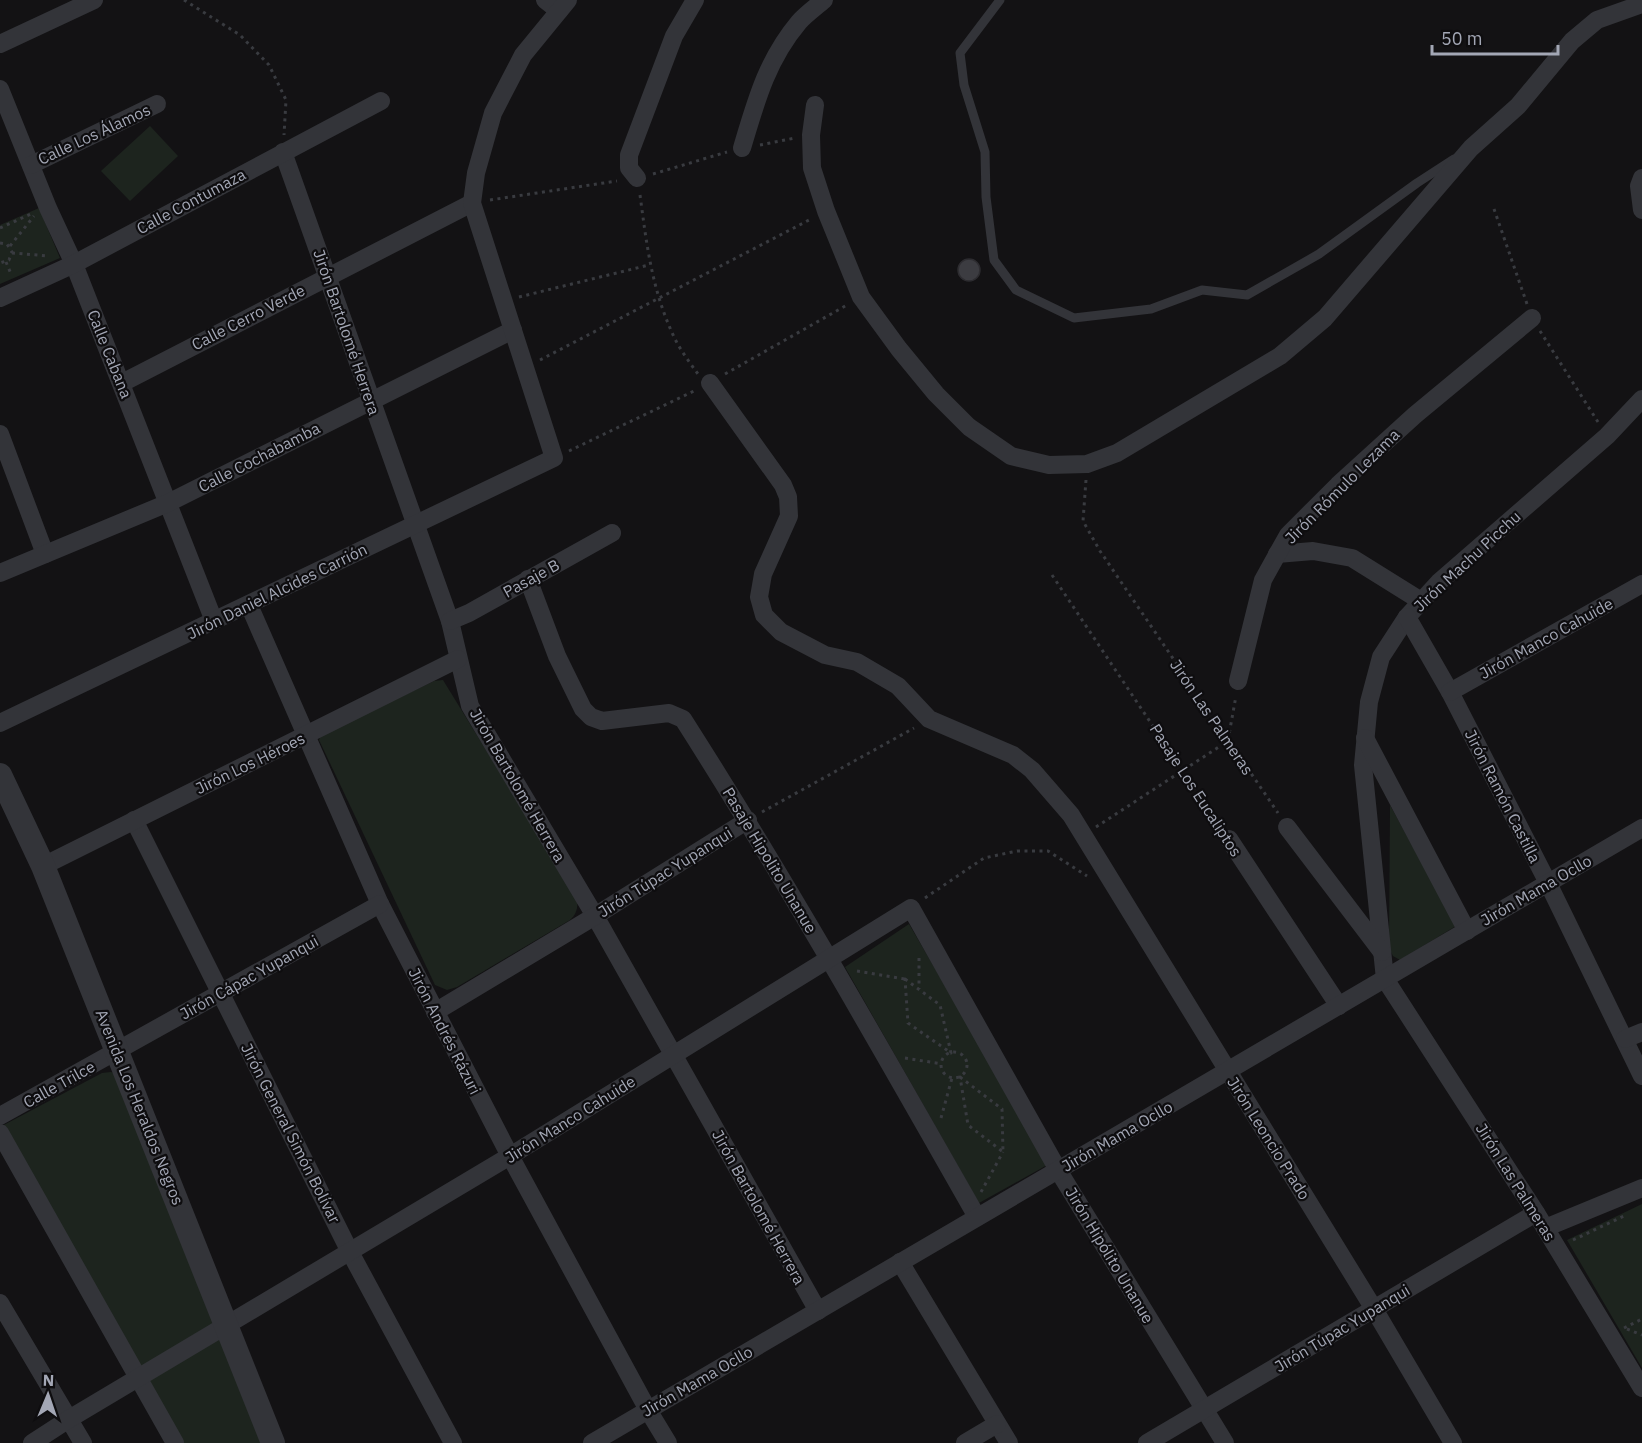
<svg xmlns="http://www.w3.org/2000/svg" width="1642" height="1443" font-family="'IBM Plex Sans',sans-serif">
	<rect width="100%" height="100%" fill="#131214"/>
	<g fill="#1d241e">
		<path d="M150 126 178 156 130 201 101 171Z"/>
		<path d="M39 208 60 258 0 284V225Z"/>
		<path d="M443 680 577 898C578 908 577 913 570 920L457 987 447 990 435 985 319 740 321 735 434 681Z"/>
		<path d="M1390 805 1456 926 1400 960 1393 956 1389 948Z"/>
		<path d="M909 924 1049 1164 979 1203 845 967Z"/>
		<path d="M111 1072 118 1074 221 1325 140 1374 0 1127 102 1073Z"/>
		<path d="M1642 1204V1368L1567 1240Z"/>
		<path d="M225 1334 269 1443H179L144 1382Z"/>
	</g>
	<circle fill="#3c3c41" stroke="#2d2c30" stroke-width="1.5" cx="969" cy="270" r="11"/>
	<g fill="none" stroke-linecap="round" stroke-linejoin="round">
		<g stroke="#393b40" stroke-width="3" stroke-dasharray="3 4.5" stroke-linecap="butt">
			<path d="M184 0 240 35 269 65 286 100 284 135"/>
			<path d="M760 145 795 138"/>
			<path d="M653 174 727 152"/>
			<path d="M640 195C647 247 652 291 675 339 681 351 690 363 698 374"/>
			<path d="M490 200 617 181"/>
			<path d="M1494 209 1527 304"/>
			<path d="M0 228 31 214"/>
			<path d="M0 243 7 244 12 252 9 260 0 263"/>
			<path d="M10 246 34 216"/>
			<path d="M12 253 49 256"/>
			<path d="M6 262 11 274"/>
			<path d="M519 297 649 265"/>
			<path d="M1540 331 1598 422"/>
			<path d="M540 360 811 219"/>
			<path d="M725 374 847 305"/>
			<path d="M569 451 696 390"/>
			<path d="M1086 480 1083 521 1100 551 1278 813"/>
			<path d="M1052 575 1219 825"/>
			<path d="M1228 740 1236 696"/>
			<path d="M762 812 914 728"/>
			<path d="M1096 827 1228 741"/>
			<path d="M925 898 984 858 1017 851H1048L1087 876"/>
			<path d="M919 958V989"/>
			<path d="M857 971 905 979"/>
			<path d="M905 979 940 1005 951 1053 908 1023Z"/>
			<circle cx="954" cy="1065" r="13"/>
			<path d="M905 1058 942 1064"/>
			<path d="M960 1077 1002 1109 1003 1152 968 1125Z"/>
			<path d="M941 1118 952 1078"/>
			<path d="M981 1192 1003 1152"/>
			<path d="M1573 1240 1624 1216"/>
			<path d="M1624 1328 1642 1319"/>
			<path d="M1627 1329 1642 1335"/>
		</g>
		<path stroke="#333439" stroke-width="9" d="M1000 0 960 53 964 85 985 152 986 197 994 260 1016 290 1074 318 1151 309 1202 290 1247 295 1319 254 1417 183 1454 159"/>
		<g stroke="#333439" stroke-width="18">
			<path d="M545 0 559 11"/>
			<path d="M0 44 94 0"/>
			<path d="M0 89 48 208 74 264 214 621"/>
			<path d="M815 105 811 135 812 168 826 211 861 297 899 349 936 394 969 427 1011 456 1049 465 1087 464 1117 453 1280 356 1325 318 1471 148 1518 106 1572 41 1597 20 1642 4"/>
			<path d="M742 148C756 101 767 60 799 22 806 14 816 7 824 0"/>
			<path d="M283 152 450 621 470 706 595 916 818 1311"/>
			<path d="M31 165 157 104"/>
			<path d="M637 178 629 168V155L674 36 695 0"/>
			<path d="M1642 178 1639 186 1642 210"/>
			<path d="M0 298 74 264 381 101"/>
			<path d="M122 383 472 203"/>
			<path d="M710 383 783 485 788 497 789 516 763 574 759 597 764 615 781 632 825 655 857 662 898 686 929 719 1013 755 1032 770 1071 815 1374 1309 1453 1443"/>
			<path d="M1642 399 1607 436 1439 582 1407 617 1381 657 1369 702 1363 765 1385 979 1536 1213 1642 1388"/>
			<path d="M0 434 45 554"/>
			<path d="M1277 554 1313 551 1352 558 1421 601"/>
			<path d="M0 573 168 503 513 330"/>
			<path d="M528 579 557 656 583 709 591 717 602 721 669 713 683 719C787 882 882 1050 977 1217"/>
			<path d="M249 605 380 904 510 1156 648 1410 668 1443"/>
			<path d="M1407 617 1450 692 1548 883 1642 1076"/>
			<path d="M450 621 469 613 612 533"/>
			<path d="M1238 681 1263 580 1288 535 1338 485 1415 415 1532 318"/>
			<path d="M1450 692 1642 584"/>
			<path d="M0 723 554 458 472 203 476 173 493 113 523 55 568 0"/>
			<path d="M1365 738 1467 931"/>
			<path d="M134 820 350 1252 453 1443"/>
			<path d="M1287 827 1382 952"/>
			<path d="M1229 839 1339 1006"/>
			<path d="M43 866 458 659"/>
			<path d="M435 1012 595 916 748 820"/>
			<path d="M1625 1039 1642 1032"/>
			<path d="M0 1116 380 904"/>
			<path d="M0 1133 175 1443"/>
			<path d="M1545 1228 1642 1188"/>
			<path d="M900 1262 1009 1443"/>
			<path d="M0 1303 83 1443"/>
			<path d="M32 1443 69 1419 510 1156 911 908 1058 1170 1225 1443"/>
			<path d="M592 1443 1642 828"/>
			<path d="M965 1443 997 1424"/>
			<path d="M1147 1443 1536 1213"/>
		</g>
		<path stroke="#333439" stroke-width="24" d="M0 775 43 866 273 1443"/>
	</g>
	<g text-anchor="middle" stroke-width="4.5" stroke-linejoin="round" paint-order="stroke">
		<g font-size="16" fill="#a3a7b5" stroke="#0e0d0f">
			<text transform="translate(94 134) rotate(-25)" y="6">Calle Los Álamos</text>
			<text transform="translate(191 201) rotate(-28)" y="6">Calle Contumaza</text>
			<text transform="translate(248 317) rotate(-27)" y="6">Calle Cerro Verde</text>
			<text transform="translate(347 332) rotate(71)" y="6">Jirón Bartolomé Herrera</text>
			<text transform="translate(110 354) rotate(68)" y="6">Calle Cabana</text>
			<text transform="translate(259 457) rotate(-27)" y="6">Calle Cochabamba</text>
			<text transform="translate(1342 486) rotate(-45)" y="6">Jirón Rómulo Lezama</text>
			<text transform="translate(1467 561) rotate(-43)" y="6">Jirón Machu Picchu</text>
			<text transform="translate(531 578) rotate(-29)" y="6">Pasaje B</text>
			<text transform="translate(277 591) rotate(-26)" y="6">Jirón Daniel Alcides Carrión</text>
			<text transform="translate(1546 638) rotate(-29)" y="6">Jirón Manco Cahuide</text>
			<text transform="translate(1212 717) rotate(56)" y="6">Jirón Las Palmeras</text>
			<text transform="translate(250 763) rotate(-26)" y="6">Jirón Los Héroes</text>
			<text transform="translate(518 785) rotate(60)" y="6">Jirón Bartolomé Herrera</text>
			<text transform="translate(1196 790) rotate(57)" y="6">Pasaje Los Eucaliptos</text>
			<text transform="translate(1503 796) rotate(63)" y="6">Jirón Ramón Castilla</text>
			<text transform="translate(770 860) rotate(59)" y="6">Pasaje Hipolito Unanue</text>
			<text transform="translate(665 872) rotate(-32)" y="6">Jirón Túpac Yupanqui</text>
			<text transform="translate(1536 890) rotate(-30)" y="6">Jirón Mama Ocllo</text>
			<text transform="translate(249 977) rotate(-29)" y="6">Jirón Cápac Yupanqui</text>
			<text transform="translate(445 1031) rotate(63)" y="6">Jirón Andrés Rázuri</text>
			<text transform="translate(59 1084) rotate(-29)" y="6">Calle Trilce</text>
			<text transform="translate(140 1107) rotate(68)" y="6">Avenida Los Heraldos Negros</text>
			<text transform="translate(570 1119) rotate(-32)" y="6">Jirón Manco Cahuide</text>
			<text transform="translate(291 1133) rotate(63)" y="6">Jirón General Simón Bolívar</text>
			<text transform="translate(1117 1136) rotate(-30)" y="6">Jirón Mama Ocllo</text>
			<text transform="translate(1269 1138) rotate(58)" y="6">Jirón Leoncio Prado</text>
			<text transform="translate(1516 1182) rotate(58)" y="6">Jirón Las Palmeras</text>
			<text transform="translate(759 1207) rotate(61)" y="6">Jirón Bartolomé Herrera</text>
			<text transform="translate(1110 1255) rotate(59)" y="6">Jirón Hipólito Unanue</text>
			<text transform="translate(1342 1328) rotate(-31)" y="6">Jirón Túpac Yupanqui</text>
			<text transform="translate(697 1381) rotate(-30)" y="6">Jirón Mama Ocllo</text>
		</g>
	</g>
	<g transform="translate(48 1395) rotate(2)" stroke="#0e0d0f" stroke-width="4.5" paint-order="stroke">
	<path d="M0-4.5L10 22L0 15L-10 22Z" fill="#a3a7b5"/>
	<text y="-9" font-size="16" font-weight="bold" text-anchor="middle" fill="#a3a7b5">N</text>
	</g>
	<path d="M1432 45v9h126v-9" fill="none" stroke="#a3a7b5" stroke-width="3"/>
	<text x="1441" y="45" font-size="18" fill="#a3a7b5" stroke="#0e0d0f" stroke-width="4.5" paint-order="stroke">50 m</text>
</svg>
